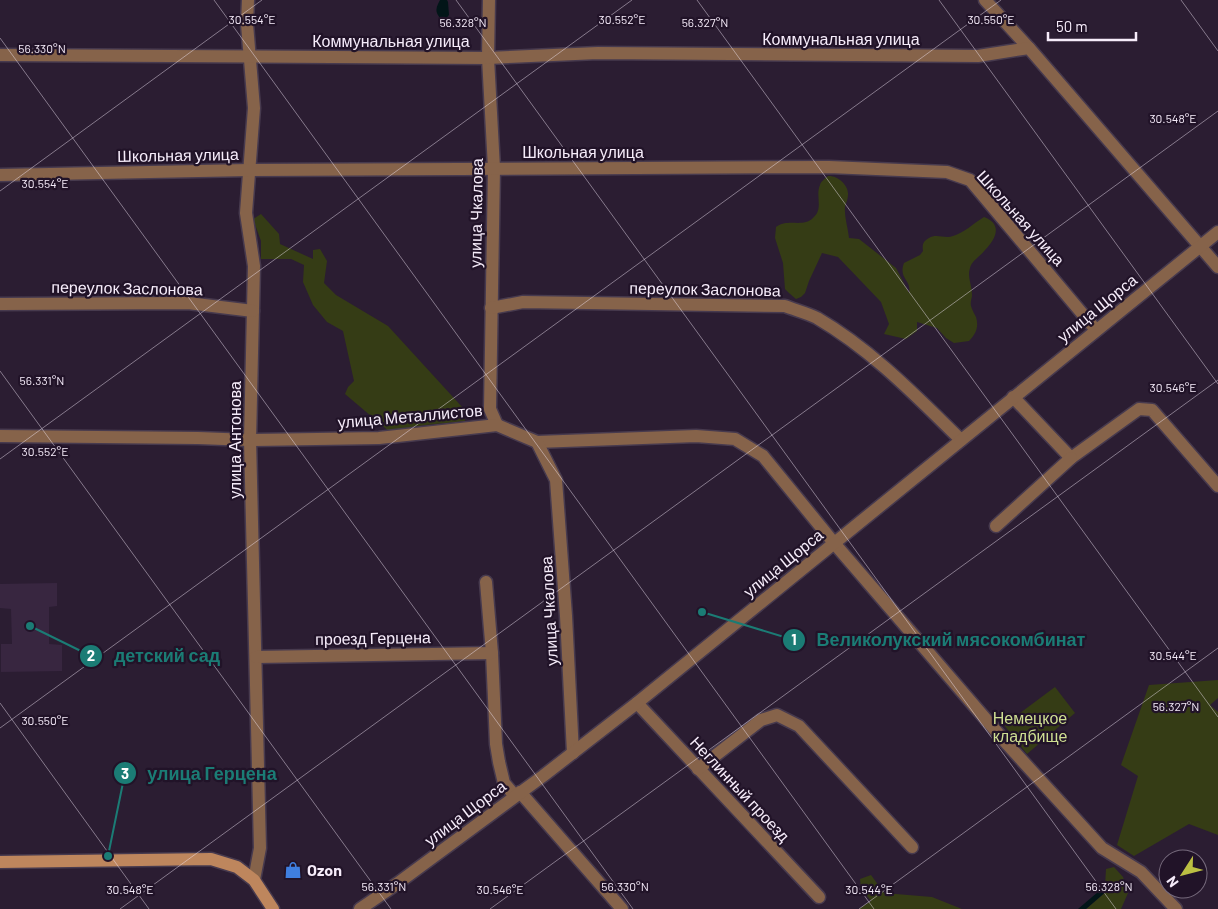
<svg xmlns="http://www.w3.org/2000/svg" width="1218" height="909" font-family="Barlow,sans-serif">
	<rect width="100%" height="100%" fill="#2b1d32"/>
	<path fill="#382640" d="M57 583V606L49 607V644L62 645V671L1 672V644H12L11 609 0 608V584Z"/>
	<g fill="#353c15">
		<path d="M828 176C837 175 849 185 848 195 848 199 846 203 845 206 844 216 848 228 849 238L859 239 896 268 909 293C912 280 898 279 904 263L920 255 923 251C922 245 923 241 929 238 936 233 945 239 953 236 964 233 974 223 984 217 1003 224 996 239 985 250 981 256 972 260 970 268 967 277 972 285 972 295 972 298 970 302 971 306 972 310 974 313 976 317 979 327 976 334 969 341L954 343 946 338 937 328 917 322V331L906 339 884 334 889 324 881 302 838 257 822 253 809 281 805 293 801 297 796 299 789 293 785 289 783 263 775 238 776 227C788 218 803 228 813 218 824 209 815 196 820 185 821 181 825 179 828 176Z"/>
		<path d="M261 214 279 234 280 244 313 259V250L320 249 327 261 324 283 336 295 388 326 463 408 465 421C441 424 415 424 391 433L345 394 348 387 354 381 343 331 327 322 313 305 303 282 304 265 291 259H261V241L253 219Z"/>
		<path d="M1218 680V698L1210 705 1218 712V835L1189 824 1134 856 1117 845 1138 776 1121 765 1149 685Z"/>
		<path d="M1055 687 1075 713 1027 754 1004 725Z"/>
		<path d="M1114 867 1123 877 1128 893 1121 909H1086L1108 890 1105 886 1106 869Z"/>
		<path d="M871 875 884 893 932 897 962 909H859L871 901 861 888 860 879Z"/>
	</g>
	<g fill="#021518">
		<path d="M440 0H447L448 2 449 15 443 22C436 13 434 11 440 0Z"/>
		<path d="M1105 886 1108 890 1086 909H1078Z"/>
	</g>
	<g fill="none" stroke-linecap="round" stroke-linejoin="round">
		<g stroke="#473a4e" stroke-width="15">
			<g id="minor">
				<path d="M248 0 247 24 254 108 246 213 254 266 250 440 260 848 254 880"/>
				<path d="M489 0 488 58 494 168 490 409 497 425"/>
				<path d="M985 0 1029 48"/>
				<path d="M0 55 488 58 598 53 978 56 1029 48 1218 267"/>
				<path d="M0 175 249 170 829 167 947 172 970 180 1096 330"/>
				<path d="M0 304 188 303 253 311"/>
				<path d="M491 308 523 302 785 306C795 310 807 313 817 318 872 350 916 396 961 440"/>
				<path d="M1013 397 1071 458 1139 409 1152 410 1218 486"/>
				<path d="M0 436 198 438 250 440 379 438 497 425 537 442 696 436 735 439 763 456 834 543 1008 745 1102 848 1141 872 1176 909"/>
				<path d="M537 442 556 480 566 616 573 753"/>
				<path d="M996 526 1071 458"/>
				<path d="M486 582 492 653 496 744 499 762 504 783 515 796"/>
				<path d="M256 657 492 653"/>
				<path d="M637 703 819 897"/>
				<path d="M698 769 761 720 777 715 799 726 912 847"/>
				<path d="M520 792 622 909"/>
			</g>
		</g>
		<g stroke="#473a4e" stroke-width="15">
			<path id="tertiary" d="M360 909 398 883 543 776 637 703 1218 232"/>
		</g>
		<g stroke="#473a4e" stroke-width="15">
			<path id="secondary" d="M0 862 211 859 237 867 254 880 273 909"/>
		</g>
		<use href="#minor" stroke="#86634a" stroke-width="12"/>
		<use href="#tertiary" stroke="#86634a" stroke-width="12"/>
		<use href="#secondary" stroke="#be865d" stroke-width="12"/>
	</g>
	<path fill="none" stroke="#f6ecfa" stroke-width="1" stroke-opacity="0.45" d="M214 0 874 909M456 0 1116 909M697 0 1218 717M939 0 1218 384M1181 0 1218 51M0 38 633 909M0 191 262 0M0 371 391 909M0 459 632 0M0 703 149 909M0 728 1001 0M120 909 1218 111M490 909 1218 380M859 909 1218 648"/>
	<defs>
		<g id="shop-bare" transform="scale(1.35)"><path d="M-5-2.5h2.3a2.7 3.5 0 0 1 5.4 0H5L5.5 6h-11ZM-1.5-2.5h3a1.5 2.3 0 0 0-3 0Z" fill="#3f7fe0" stroke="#211328" stroke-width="2.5" paint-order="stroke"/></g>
	</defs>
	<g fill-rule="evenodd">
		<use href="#shop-bare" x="293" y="870"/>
	</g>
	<g text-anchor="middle" stroke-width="4.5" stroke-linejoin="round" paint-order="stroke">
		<g font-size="16" fill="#f6ecfa" stroke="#211328">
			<text x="841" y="45">Коммунальная улица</text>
			<text x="391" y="47">Коммунальная улица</text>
			<text x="583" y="158">Школьная улица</text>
			<text transform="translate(178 155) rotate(-1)" y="6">Школьная улица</text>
			<text transform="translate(476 213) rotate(-89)" y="6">улица Чкалова</text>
			<text transform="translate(1021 218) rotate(48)" y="6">Школьная улица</text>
			<text transform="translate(127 288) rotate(1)" y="6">переулок Заслонова</text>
			<text transform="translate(705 289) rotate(1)" y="6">переулок Заслонова</text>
			<text transform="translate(1097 308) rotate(-39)" y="6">улица Щорса</text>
			<text transform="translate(410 416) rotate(-5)" y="6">улица Металлистов</text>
			<text transform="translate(235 440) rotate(-90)" y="6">улица Антонова</text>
			<text transform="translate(783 563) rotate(-39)" y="6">улица Щорса</text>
			<text transform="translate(549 611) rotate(-93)" y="6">улица Чкалова</text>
			<text transform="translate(373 638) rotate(-1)" y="6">проезд Герцена</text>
			<text transform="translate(740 789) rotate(47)" y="6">Неглинный проезд</text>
			<text transform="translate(465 813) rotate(-37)" y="6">улица Щорса</text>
		</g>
		<g font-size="16" fill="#cfdf92" stroke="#211328">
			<text x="1030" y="724">Немецкое<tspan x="1030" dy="18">кладбище</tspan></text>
		</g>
		<g font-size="16" font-weight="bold" fill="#f6ecfa" stroke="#211328" text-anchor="start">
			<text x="307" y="876">Ozon</text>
		</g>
	</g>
	<g font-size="12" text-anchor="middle" fill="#f6ecfa" stroke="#211328" stroke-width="4.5" stroke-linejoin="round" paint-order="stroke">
		<text x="252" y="24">30.554°E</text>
		<text x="622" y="24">30.552°E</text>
		<text x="991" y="24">30.550°E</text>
		<text x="463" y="27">56.328°N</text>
		<text x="705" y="27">56.327°N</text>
		<text x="42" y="53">56.330°N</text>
		<text x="1173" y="123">30.548°E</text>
		<text x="45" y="188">30.554°E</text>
		<text x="42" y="385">56.331°N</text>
		<text x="1173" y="392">30.546°E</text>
		<text x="45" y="456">30.552°E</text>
		<text x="1173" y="660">30.544°E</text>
		<text x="1176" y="711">56.327°N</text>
		<text x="45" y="725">30.550°E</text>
		<text x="384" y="891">56.331°N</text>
		<text x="625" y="891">56.330°N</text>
		<text x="1109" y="891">56.328°N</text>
		<text x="130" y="894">30.548°E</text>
		<text x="500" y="894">30.546°E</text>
		<text x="869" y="894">30.544°E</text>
	</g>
	<path fill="none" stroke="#1b7c75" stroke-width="2" d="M702 612L794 640M30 626L91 656M108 856L125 773"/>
	<g fill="#1b7c75" stroke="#211328" stroke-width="2">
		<circle cx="702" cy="612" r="5"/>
		<circle cx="30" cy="626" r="5"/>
		<circle cx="108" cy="856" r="5"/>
		<circle cx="794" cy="640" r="12"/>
		<circle cx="91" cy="656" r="12"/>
		<circle cx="125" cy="773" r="12"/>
	</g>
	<g font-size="15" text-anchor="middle" font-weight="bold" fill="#fff">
		<text x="794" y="645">1</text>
		<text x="91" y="661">2</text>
		<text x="125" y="779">3</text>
	</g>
	<g font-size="18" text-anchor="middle" font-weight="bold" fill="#1b7c75" stroke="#211328" stroke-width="4.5" stroke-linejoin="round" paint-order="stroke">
		<text x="951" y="646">Великолукский мясокомбинат</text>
		<text x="167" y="662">детский сад</text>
		<text x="212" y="780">улица Герцена</text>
	</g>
	<g transform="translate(1183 874) rotate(234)"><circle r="24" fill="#211328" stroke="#766a7c"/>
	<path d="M0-4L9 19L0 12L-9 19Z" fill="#bcbf43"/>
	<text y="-8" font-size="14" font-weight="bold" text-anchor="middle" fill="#f6ecfa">N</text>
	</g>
	<path d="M1048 32v8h88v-8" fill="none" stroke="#f6ecfa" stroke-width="2.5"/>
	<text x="1056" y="32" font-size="15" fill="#f6ecfa" stroke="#211328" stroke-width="4" paint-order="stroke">50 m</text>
</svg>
